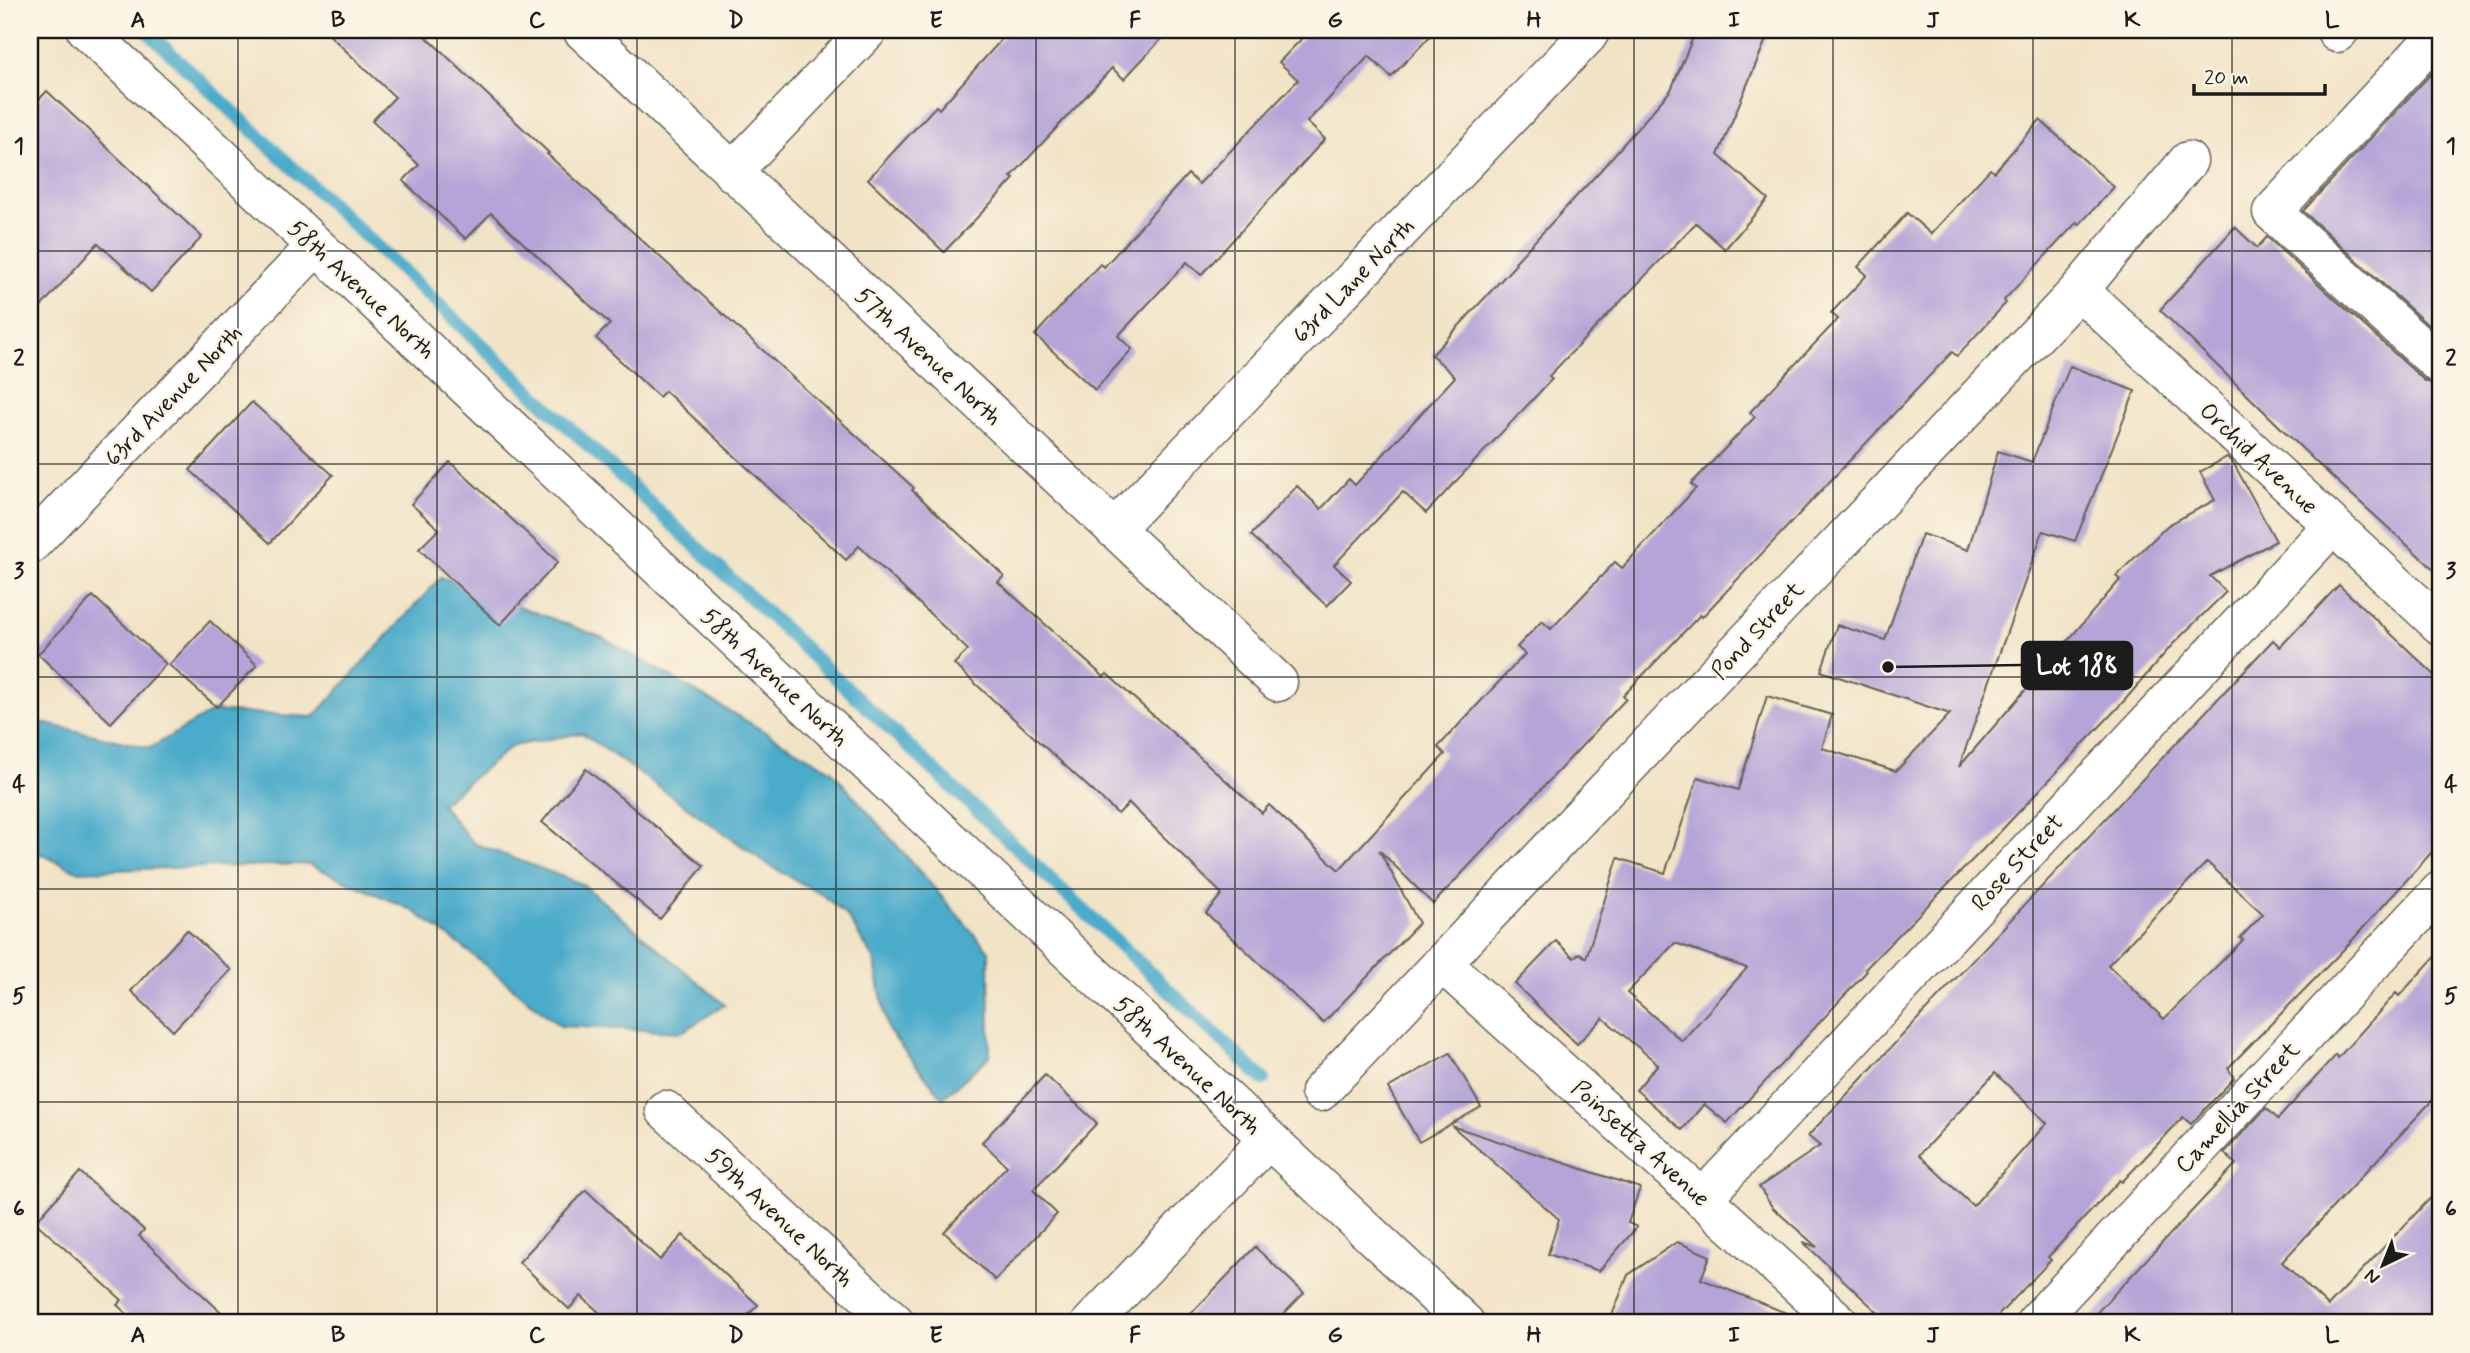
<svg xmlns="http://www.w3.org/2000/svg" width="2470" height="1353" font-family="Mynerve,sans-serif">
	<rect width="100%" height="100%" fill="#fcf5e5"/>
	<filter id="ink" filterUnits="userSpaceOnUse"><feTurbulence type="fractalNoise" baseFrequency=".0143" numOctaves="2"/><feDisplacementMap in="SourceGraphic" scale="14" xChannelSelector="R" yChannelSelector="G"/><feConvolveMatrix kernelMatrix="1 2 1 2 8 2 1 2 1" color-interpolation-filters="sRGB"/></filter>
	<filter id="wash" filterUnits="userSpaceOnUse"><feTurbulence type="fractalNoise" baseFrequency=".00686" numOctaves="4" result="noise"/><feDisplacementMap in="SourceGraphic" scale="28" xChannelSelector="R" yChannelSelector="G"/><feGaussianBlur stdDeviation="1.57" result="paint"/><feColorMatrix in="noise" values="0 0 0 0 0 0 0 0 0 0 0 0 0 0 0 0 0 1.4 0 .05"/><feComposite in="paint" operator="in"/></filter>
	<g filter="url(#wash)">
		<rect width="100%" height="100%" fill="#f1e3c6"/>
		<path fill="#4cabca" stroke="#346473" stroke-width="2" d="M441 577 601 637 831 770 989 951 990 1056 943 1098 888 1030 874 959 846 915 824 896 772 867 582 733 512 746 441 804 473 843 582 884 725 1005 682 1032 560 1026 459 944 412 910 308 864 77 871 30 849V720L150 748 213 711 314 717Z"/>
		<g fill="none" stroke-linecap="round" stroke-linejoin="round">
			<path stroke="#4cabca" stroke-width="14" d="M146 30 1263 1079"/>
		</g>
		<g id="blocks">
			<g fill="#b4a4d7" fill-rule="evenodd">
				<path d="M324 30H419L549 153 547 154 914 488 912 490 1004 576 998 582 1104 677 1107 674 1262 813 1269 805 1339 870 1445 754 1438 747 1525 654 1517 647 1542 621 1551 629 1615 562 1622 568 1696 488 1691 484 1755 417 1750 412 1838 319 1831 313 1867 275 1858 267 1907 213 1931 234 1990 169 1994 172 2040 120 2114 187 2079 225 2077 222 2004 300 2006 303 1957 356 1952 352 1702 617 1700 615 1623 696 1626 699 1433 904 1379 850 1419 923 1323 1023 1206 913 1222 894 1129 803 1118 814 954 664 968 650 859 546 846 560 665 391 659 397 596 338 610 324 491 213 466 239 403 181 419 165 372 121 395 97Z"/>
				<path d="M1010 30H1170L1124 79 1112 68 1011 177 1014 179 944 252 868 179 936 106 939 109Z"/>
				<path d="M1310 30H1436L1391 77 1369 56 1307 122 1325 139 1201 275 1187 262 1118 336 1132 349 1095 390 1035 335 1100 264 1104 267 1188 174 1199 184 1298 80 1279 62Z"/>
				<path d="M1696 30H1770L1718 155 1768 199 1725 249 1696 223 1549 376 1552 379 1426 513 1403 492 1334 565 1351 581 1327 606 1251 535 1297 486 1321 509 1349 479 1355 485 1455 377 1432 355 1516 264 1515 262 1599 172 1671 90Z"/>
				<path d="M2440 64V336L2303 211Z"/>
				<path d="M47 91 202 237 151 292 98 243 30 319V109Z"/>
				<path d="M2235 227 2257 248 2267 237 2425 381 2440 386V575L2316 462 2160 310Z"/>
				<path d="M2070 366 2135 391 2075 541 2043 531 1959 767 2120 580 2116 576 2168 525 2215 500 2200 472 2227 457 2234 464 2276 541 2210 576 2226 592 2172 645 2124 701 1997 835 1865 969 1867 971 1727 1123 1704 1104 1682 1130 1636 1090 1658 1064 1603 1018 1577 1044 1515 984 1556 941 1574 958 1580 953 1586 958 1618 858 1665 873 1698 777 1738 790 1767 696 1832 715 1822 748 1896 771 1950 714 1821 671 1837 625 1885 640 1922 534 1968 550 1998 451 2032 462ZM1675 943 1747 968 1682 1041 1627 993Z"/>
				<path d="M252 402 333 475 270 543 190 470Z"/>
				<path d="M450 462 558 562 500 625 419 549 439 529 411 504Z"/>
				<path d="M2339 585 2440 680V843L2346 947 2228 1068 2234 1078 2191 1124 2183 1117 2122 1182 2120 1180 2048 1257 2051 1260 1991 1323H1889L1803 1242 1817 1247 1773 1208 1759 1187 1820 1146 1808 1136 2273 640 2280 647ZM2207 862 2263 914 2240 938 2243 940 2164 1019 2108 965ZM1995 1073 2047 1123 1973 1206 1919 1155Z"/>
				<path d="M93 596 166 664 111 723 38 654Z"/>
				<path d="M210 621 257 665 217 707 169 665Z"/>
				<path d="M586 769 704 866 660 919 542 822Z"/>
				<path d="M187 930 231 970 173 1031 131 991Z"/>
				<path d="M2440 951V1092L2282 1262 2328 1306 2440 1188V1323H2087L2236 1164 2224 1153 2266 1108 2278 1119 2336 1055 2338 1058 2396 993 2399 996Z"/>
				<path d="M1450 1053 1481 1107 1419 1142 1388 1088Z"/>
				<path d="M1045 1075 1097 1123 1033 1190 1057 1214 995 1280 944 1232 1007 1166 982 1142Z"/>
				<path d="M1452 1126 1640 1188 1628 1223 1637 1227 1599 1271 1548 1254 1559 1219Z"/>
				<path d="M80 1172 144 1230 139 1236 233 1323H137L117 1305 122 1300 35 1222Z"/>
				<path d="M586 1190 660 1260 683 1235 758 1305 740 1323H611L581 1296 569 1309 519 1262Z"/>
				<path d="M1677 1242 1710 1256 1701 1279 1804 1320 1806 1323H1609L1628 1275Z"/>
				<path d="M1255 1247 1304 1293 1275 1323H1182Z"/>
			</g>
		</g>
	</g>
	<g filter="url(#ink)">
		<use href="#blocks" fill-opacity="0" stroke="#676258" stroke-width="2"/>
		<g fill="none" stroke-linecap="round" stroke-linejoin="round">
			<g stroke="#676258" stroke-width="41">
				<g id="minor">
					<path d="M86 30 1465 1323"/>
					<path d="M582 30 1278 682"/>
					<path d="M2440 32 2272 212 2440 365"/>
					<path d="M2337 33 2340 30"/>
					<path d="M732 172 868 30"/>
					<path d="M2079 290 2440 625"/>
					<path d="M1114 529 1588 35 1591 30"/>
					<path d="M30 545 316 246"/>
					<path d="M1442 963 1840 1323"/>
					<path d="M1320 1092 2079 290 2188 161"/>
					<path d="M665 1110 896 1323"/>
					<path d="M1702 1199 2332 526"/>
					<path d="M1091 1323 1268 1140"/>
					<path d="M2035 1323 2440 891"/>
				</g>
			</g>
			<use href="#minor" stroke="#fff" stroke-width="38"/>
		</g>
	</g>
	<path fill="none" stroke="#1c1c1c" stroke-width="2" stroke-opacity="0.55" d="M238 30V1323M437 30V1323M637 30V1323M836 30V1323M1036 30V1323M1235 30V1323M1434 30V1323M1634 30V1323M1833 30V1323M2033 30V1323M2232 30V1323M30 251H2440M30 464H2440M30 677H2440M30 889H2440M30 1102H2440"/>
	<g text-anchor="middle" stroke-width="5" stroke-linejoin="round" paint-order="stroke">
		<g font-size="24" fill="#1c1c1c" stroke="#fcf5e5">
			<text transform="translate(1353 280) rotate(-46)" y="8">63rd Lane North</text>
			<text transform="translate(362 289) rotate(43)" y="8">58th Avenue North</text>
			<text transform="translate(929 356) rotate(43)" y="8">57th Avenue North</text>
			<text transform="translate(173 395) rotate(-46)" y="8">63rd Avenue North</text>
			<text transform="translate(2259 458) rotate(43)" y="8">Orchid Avenue</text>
			<text transform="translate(1757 630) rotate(-47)" y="8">Pond Street</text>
			<text transform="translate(775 677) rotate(43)" y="8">58th Avenue North</text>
			<text transform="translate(2017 862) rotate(-47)" y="8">Rose Street</text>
			<text transform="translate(1188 1065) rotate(43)" y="8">58th Avenue North</text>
			<text transform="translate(2237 1107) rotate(-47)" y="8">Camellia Street</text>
			<text transform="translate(1641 1143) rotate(42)" y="8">Poinsetta Avenue</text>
			<text transform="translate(780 1217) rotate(43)" y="8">59th Avenue North</text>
		</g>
	</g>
	<path fill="none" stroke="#1c1c1c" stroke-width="2.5" d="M1888 667L2022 665"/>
	<circle fill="#1c1c1c" stroke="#fcf5e5" stroke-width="2.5" cx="1888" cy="667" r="7"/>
	<rect fill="#1c1c1c" stroke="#1c1c1c" stroke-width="2.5" x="2022" y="642" width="110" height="47" rx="7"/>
	<g font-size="26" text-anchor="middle" font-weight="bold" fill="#fff">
		<text x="2077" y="674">Lot 188</text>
	</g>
	<rect width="2470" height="1353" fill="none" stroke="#fcf5e5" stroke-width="77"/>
	<g transform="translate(2383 1265) rotate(223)" stroke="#fcf5e5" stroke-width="5" paint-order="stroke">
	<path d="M0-5L12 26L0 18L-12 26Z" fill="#1c1c1c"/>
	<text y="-10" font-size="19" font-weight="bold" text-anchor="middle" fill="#1c1c1c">N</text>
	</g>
	<path d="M2194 84v10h131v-10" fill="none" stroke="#1c1c1c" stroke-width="3.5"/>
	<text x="2204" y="84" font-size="21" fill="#1c1c1c" stroke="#fcf5e5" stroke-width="5" paint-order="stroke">20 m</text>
	<rect x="38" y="38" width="2394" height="1276" fill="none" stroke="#1c1c1c" stroke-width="2.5"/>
	<g font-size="23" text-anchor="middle" font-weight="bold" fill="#1c1c1c">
		<text x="138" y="27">A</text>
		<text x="338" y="27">B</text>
		<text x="537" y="27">C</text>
		<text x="736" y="27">D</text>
		<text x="936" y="27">E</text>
		<text x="1135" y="27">F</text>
		<text x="1335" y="27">G</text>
		<text x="1534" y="27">H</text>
		<text x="1734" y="27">I</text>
		<text x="1933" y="27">J</text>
		<text x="2132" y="27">K</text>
		<text x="2332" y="27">L</text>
		<text x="19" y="153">1</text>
		<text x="2451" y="153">1</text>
		<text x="19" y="365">2</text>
		<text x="2451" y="365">2</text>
		<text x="19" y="578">3</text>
		<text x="2451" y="578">3</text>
		<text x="19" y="791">4</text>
		<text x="2451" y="791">4</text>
		<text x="19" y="1003">5</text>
		<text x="2451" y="1003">5</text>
		<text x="19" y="1216">6</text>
		<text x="2451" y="1216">6</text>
		<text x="138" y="1342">A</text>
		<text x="338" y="1342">B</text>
		<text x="537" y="1342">C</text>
		<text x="736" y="1342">D</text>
		<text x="936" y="1342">E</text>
		<text x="1135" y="1342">F</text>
		<text x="1335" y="1342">G</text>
		<text x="1534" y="1342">H</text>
		<text x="1734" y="1342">I</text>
		<text x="1933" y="1342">J</text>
		<text x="2132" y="1342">K</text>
		<text x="2332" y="1342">L</text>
	</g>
</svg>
